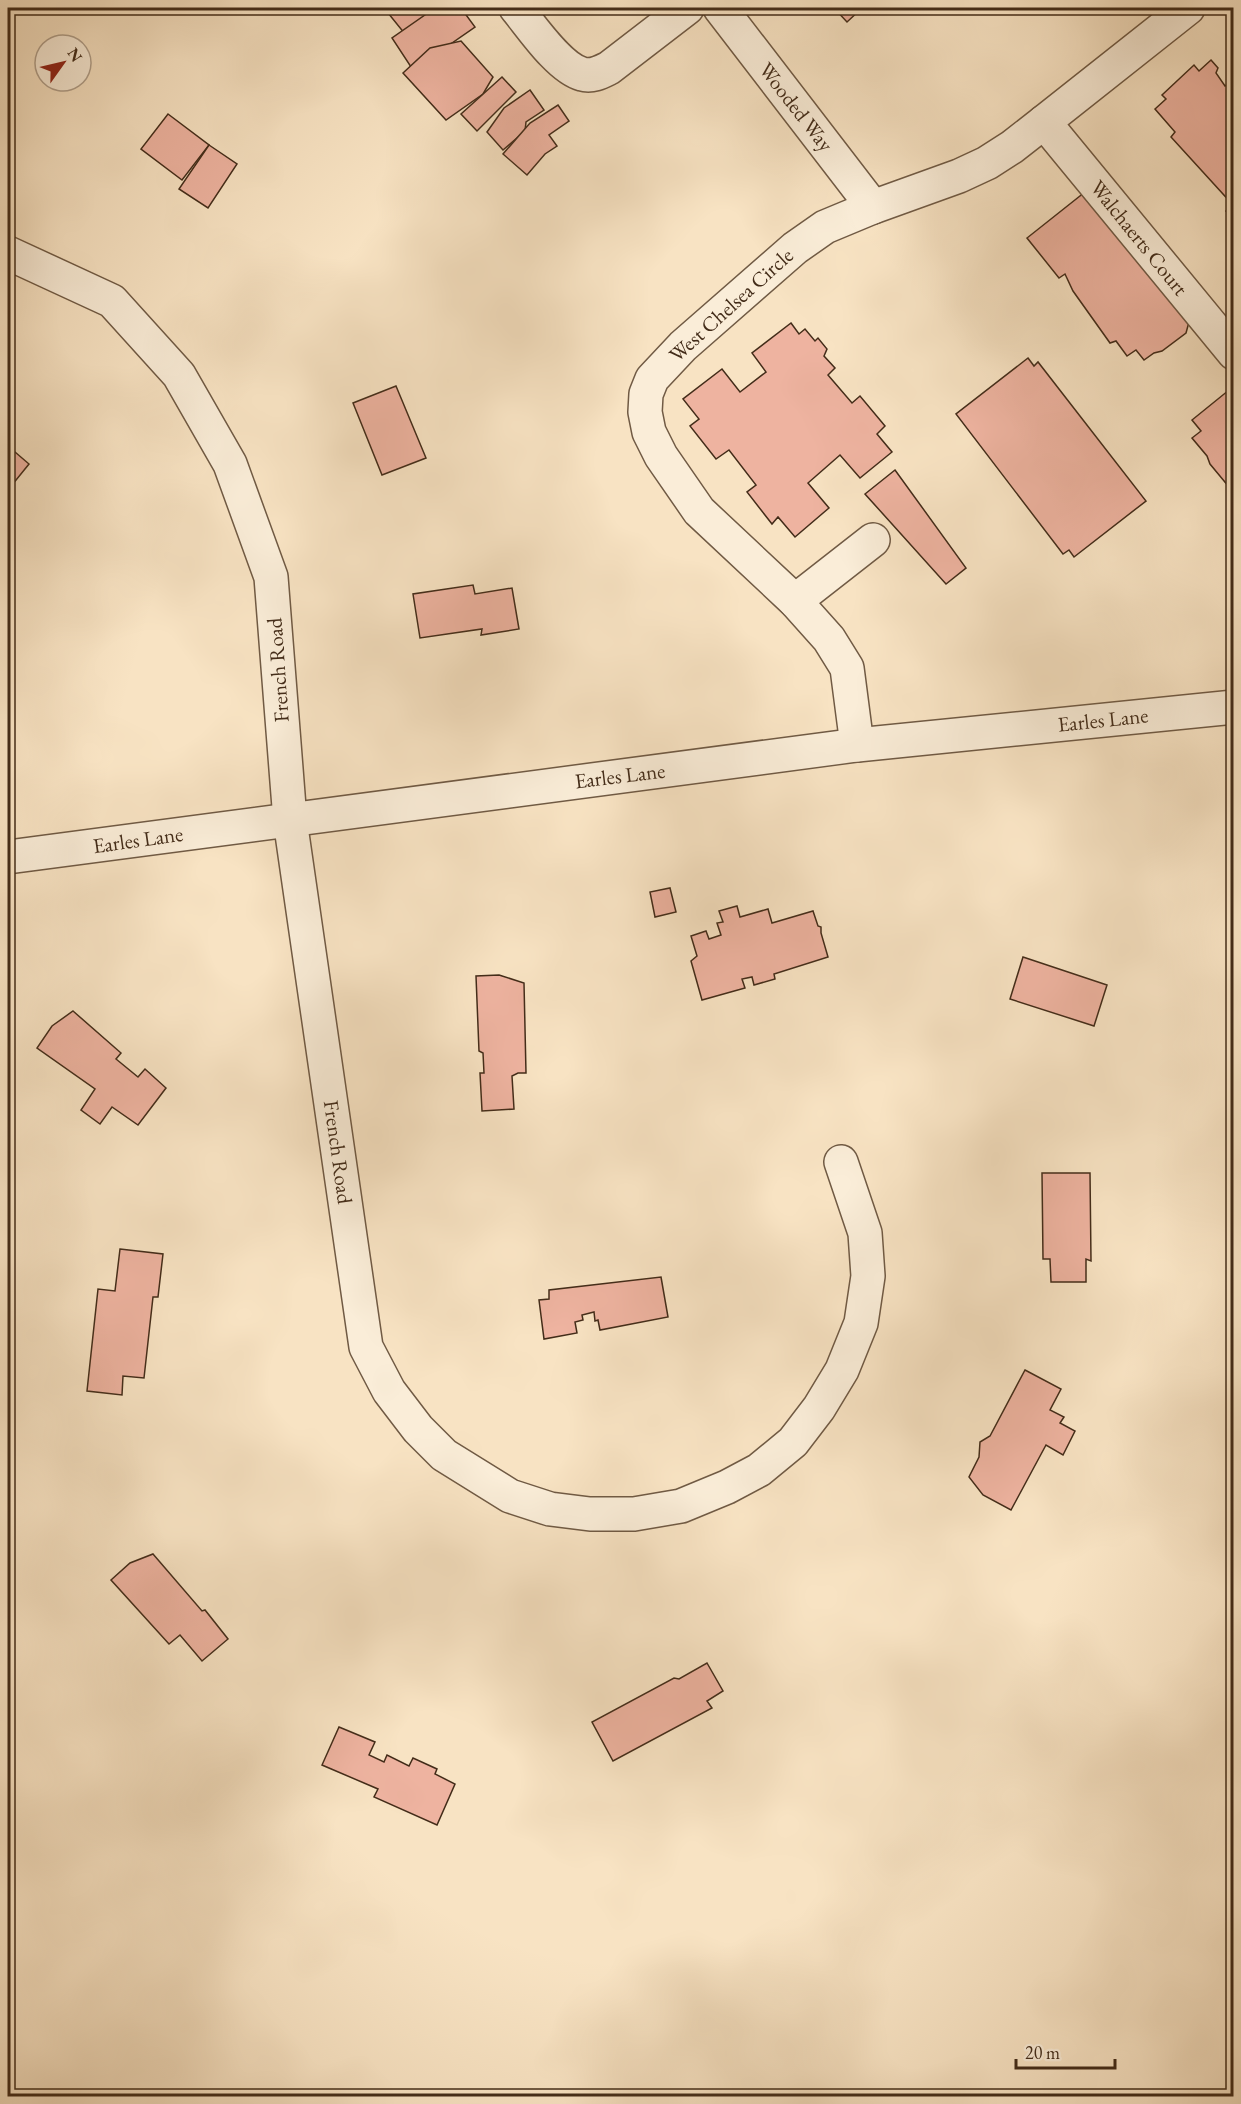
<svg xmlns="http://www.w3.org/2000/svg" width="1241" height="2104" font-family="'EB Garamond',serif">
	<rect width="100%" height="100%" fill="#f8e3c3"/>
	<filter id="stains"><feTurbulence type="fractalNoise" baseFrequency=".00333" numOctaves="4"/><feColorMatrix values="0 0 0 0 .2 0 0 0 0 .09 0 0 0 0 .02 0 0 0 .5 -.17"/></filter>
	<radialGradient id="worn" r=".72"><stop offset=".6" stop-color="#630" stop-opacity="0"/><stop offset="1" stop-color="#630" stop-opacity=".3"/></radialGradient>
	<g fill="#eeb3a0" stroke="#432c19" stroke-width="1.5">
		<path d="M384 8H439L405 34Z"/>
		<path d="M435 8H461L475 27 413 70 392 38Z"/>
		<path d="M834 8H862L847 22Z"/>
		<path d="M461 41 493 77 483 94 446 120 403 73 430 48Z"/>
		<path d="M1211 60 1218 68 1216 73 1225 86 1232 82 1234 84V219L1226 211 1233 205 1171 137 1175 132 1155 109 1166 99 1162 95 1194 65 1199 71Z"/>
		<path d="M502 77 516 92 477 131 461 114Z"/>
		<path d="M530 90 544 110 526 122 525 131 503 150 487 132 504 108Z"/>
		<path d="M558 105 569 121 549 135 557 146 545 154 527 175 503 154 530 123Z"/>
		<path d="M168 114 209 145 182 180 141 149Z"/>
		<path d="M209 145 237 164 208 208 179 189Z"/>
		<path d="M1085 192 1189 322 1186 333 1162 351 1154 353 1144 360 1136 350 1127 356 1116 341 1110 343 1073 291 1065 274 1059 278 1027 238Z"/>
		<path d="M791 323 799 334 805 329 815 341 818 338 827 349 824 356 835 368 828 375 852 403 860 396 885 426 877 434 892 452 860 478 840 455 808 483 829 508 795 537 778 517 772 524 747 492 756 485 729 450 716 459 690 426 699 419 683 399 722 369 740 392 766 372 752 353Z"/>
		<path d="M1028 358 1034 366 1038 362 1146 501 1074 557 1069 550 1063 554 956 414Z"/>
		<path d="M396 386 426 458 382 475 353 403Z"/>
		<path d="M1234 386V493L1210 464 1207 456 1192 438 1201 431 1192 420Z"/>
		<path d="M8 446 29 464 8 490Z"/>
		<path d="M895 470 966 568 946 584 865 494Z"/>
		<path d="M473 585 475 594 512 588 519 629 481 635 482 629 420 638 413 594Z"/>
		<path d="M670 888 676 912 655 917 650 892Z"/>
		<path d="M737 906 740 917 768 909 772 923 813 911 818 926 821 927V933L828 957 774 974 775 979 754 985 752 977 742 979 745 988 702 1000 691 961 697 956 691 936 706 931 709 939 721 935 717 923 723 922 719 911Z"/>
		<path d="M1023 957 1107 985 1094 1026 1010 999Z"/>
		<path d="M499 975 524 983 526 1073H518L512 1076 514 1109 482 1111 480 1073H484L483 1053 479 1051 476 976Z"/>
		<path d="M73 1011 121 1053 116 1059 138 1077 145 1069 166 1088 138 1125 112 1107 100 1124 81 1110 95 1089 37 1048 52 1026Z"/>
		<path d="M1042 1173H1090L1091 1261 1086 1259V1282H1051L1050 1259H1043Z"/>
		<path d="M120 1249 163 1254 158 1297H153L144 1378 123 1376 122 1395 87 1391 98 1289 115 1291Z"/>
		<path d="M661 1277 668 1317 600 1330 598 1320 595 1321 594 1312 582 1315 583 1320 575 1322 577 1333 544 1339 539 1300 549 1299V1290Z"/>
		<path d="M1025 1370 1061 1389 1050 1410 1064 1417 1060 1423 1075 1431 1063 1455 1046 1445 1011 1510 983 1495 969 1477 979 1457 980 1442 990 1436Z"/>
		<path d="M153 1554 202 1611 205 1610 228 1639 202 1661 180 1635 169 1644 111 1580 130 1563Z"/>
		<path d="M707 1663 723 1691 707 1701 712 1708 613 1761 592 1722 674 1678 679 1679Z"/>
		<path d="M339 1727 375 1742 369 1755 384 1762 387 1755 409 1766 413 1758 437 1769 435 1774 455 1784 437 1825 374 1797 378 1789 322 1765Z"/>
	</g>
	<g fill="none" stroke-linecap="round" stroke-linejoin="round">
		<g stroke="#705a44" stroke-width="36">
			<g id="minor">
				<path d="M516 8C531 26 559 68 582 74 592 77 601 72 609 68L687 8"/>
				<path d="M720 8 873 207"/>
				<path d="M1044 122 1234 353"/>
				<path d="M8 253 112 301 179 375 230 464 271 577 290 820 366 1347 389 1391 418 1429 444 1455 510 1496 550 1509 590 1514H634L681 1506 727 1487 759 1470 793 1442 819 1408 842 1370 861 1323 868 1276 865 1233 841 1162"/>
				<path d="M795 601 873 540"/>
				<path d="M857 745 847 668 829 639 795 601 699 511 661 456 649 432 645 412 646 394 652 379 683 346 795 248 825 227 873 207 959 176 987 163 1012 147 1044 122 1188 8"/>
				<path d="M8 857 857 745 1234 707"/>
			</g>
		</g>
		<use href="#minor" stroke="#faedd8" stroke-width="33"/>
	</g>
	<g text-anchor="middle" stroke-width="4.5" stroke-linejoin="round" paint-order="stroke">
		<g font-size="21" fill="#432c19" stroke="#faedd8">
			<text transform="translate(796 107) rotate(52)" y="7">Wooded Way</text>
			<text transform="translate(1139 238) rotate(51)" y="7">Walchaerts Court</text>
			<text transform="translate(731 305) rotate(-42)" y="7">West Chelsea Circle</text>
			<text transform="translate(278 670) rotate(-94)" y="7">French Road</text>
			<text transform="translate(1103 720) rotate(-6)" y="7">Earles Lane</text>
			<text transform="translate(620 776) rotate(-7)" y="7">Earles Lane</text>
			<text transform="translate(138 840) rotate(-8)" y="7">Earles Lane</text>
			<text transform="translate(338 1152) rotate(82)" y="7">French Road</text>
		</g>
	</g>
	<rect width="1241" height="2104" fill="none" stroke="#f8e3c3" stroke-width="30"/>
	<rect x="9" y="9" width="1223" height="2086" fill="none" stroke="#432c19" stroke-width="3"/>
	<rect x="15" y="15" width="1211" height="2074" fill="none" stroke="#432c19" stroke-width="1.5"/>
	<g transform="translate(63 63) rotate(56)"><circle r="28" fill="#faedd8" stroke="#b1a08c" stroke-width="1.5"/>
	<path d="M0-4.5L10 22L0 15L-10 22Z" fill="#8f2418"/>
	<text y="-9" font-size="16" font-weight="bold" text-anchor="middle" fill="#432c19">N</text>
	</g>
	<path d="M1016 2059v9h99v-9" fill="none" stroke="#432c19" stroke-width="3"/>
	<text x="1025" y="2059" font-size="18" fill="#432c19" stroke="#faedd8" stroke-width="4.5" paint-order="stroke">20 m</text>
	<rect width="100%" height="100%" filter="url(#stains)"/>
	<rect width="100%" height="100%" fill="url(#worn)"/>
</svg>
